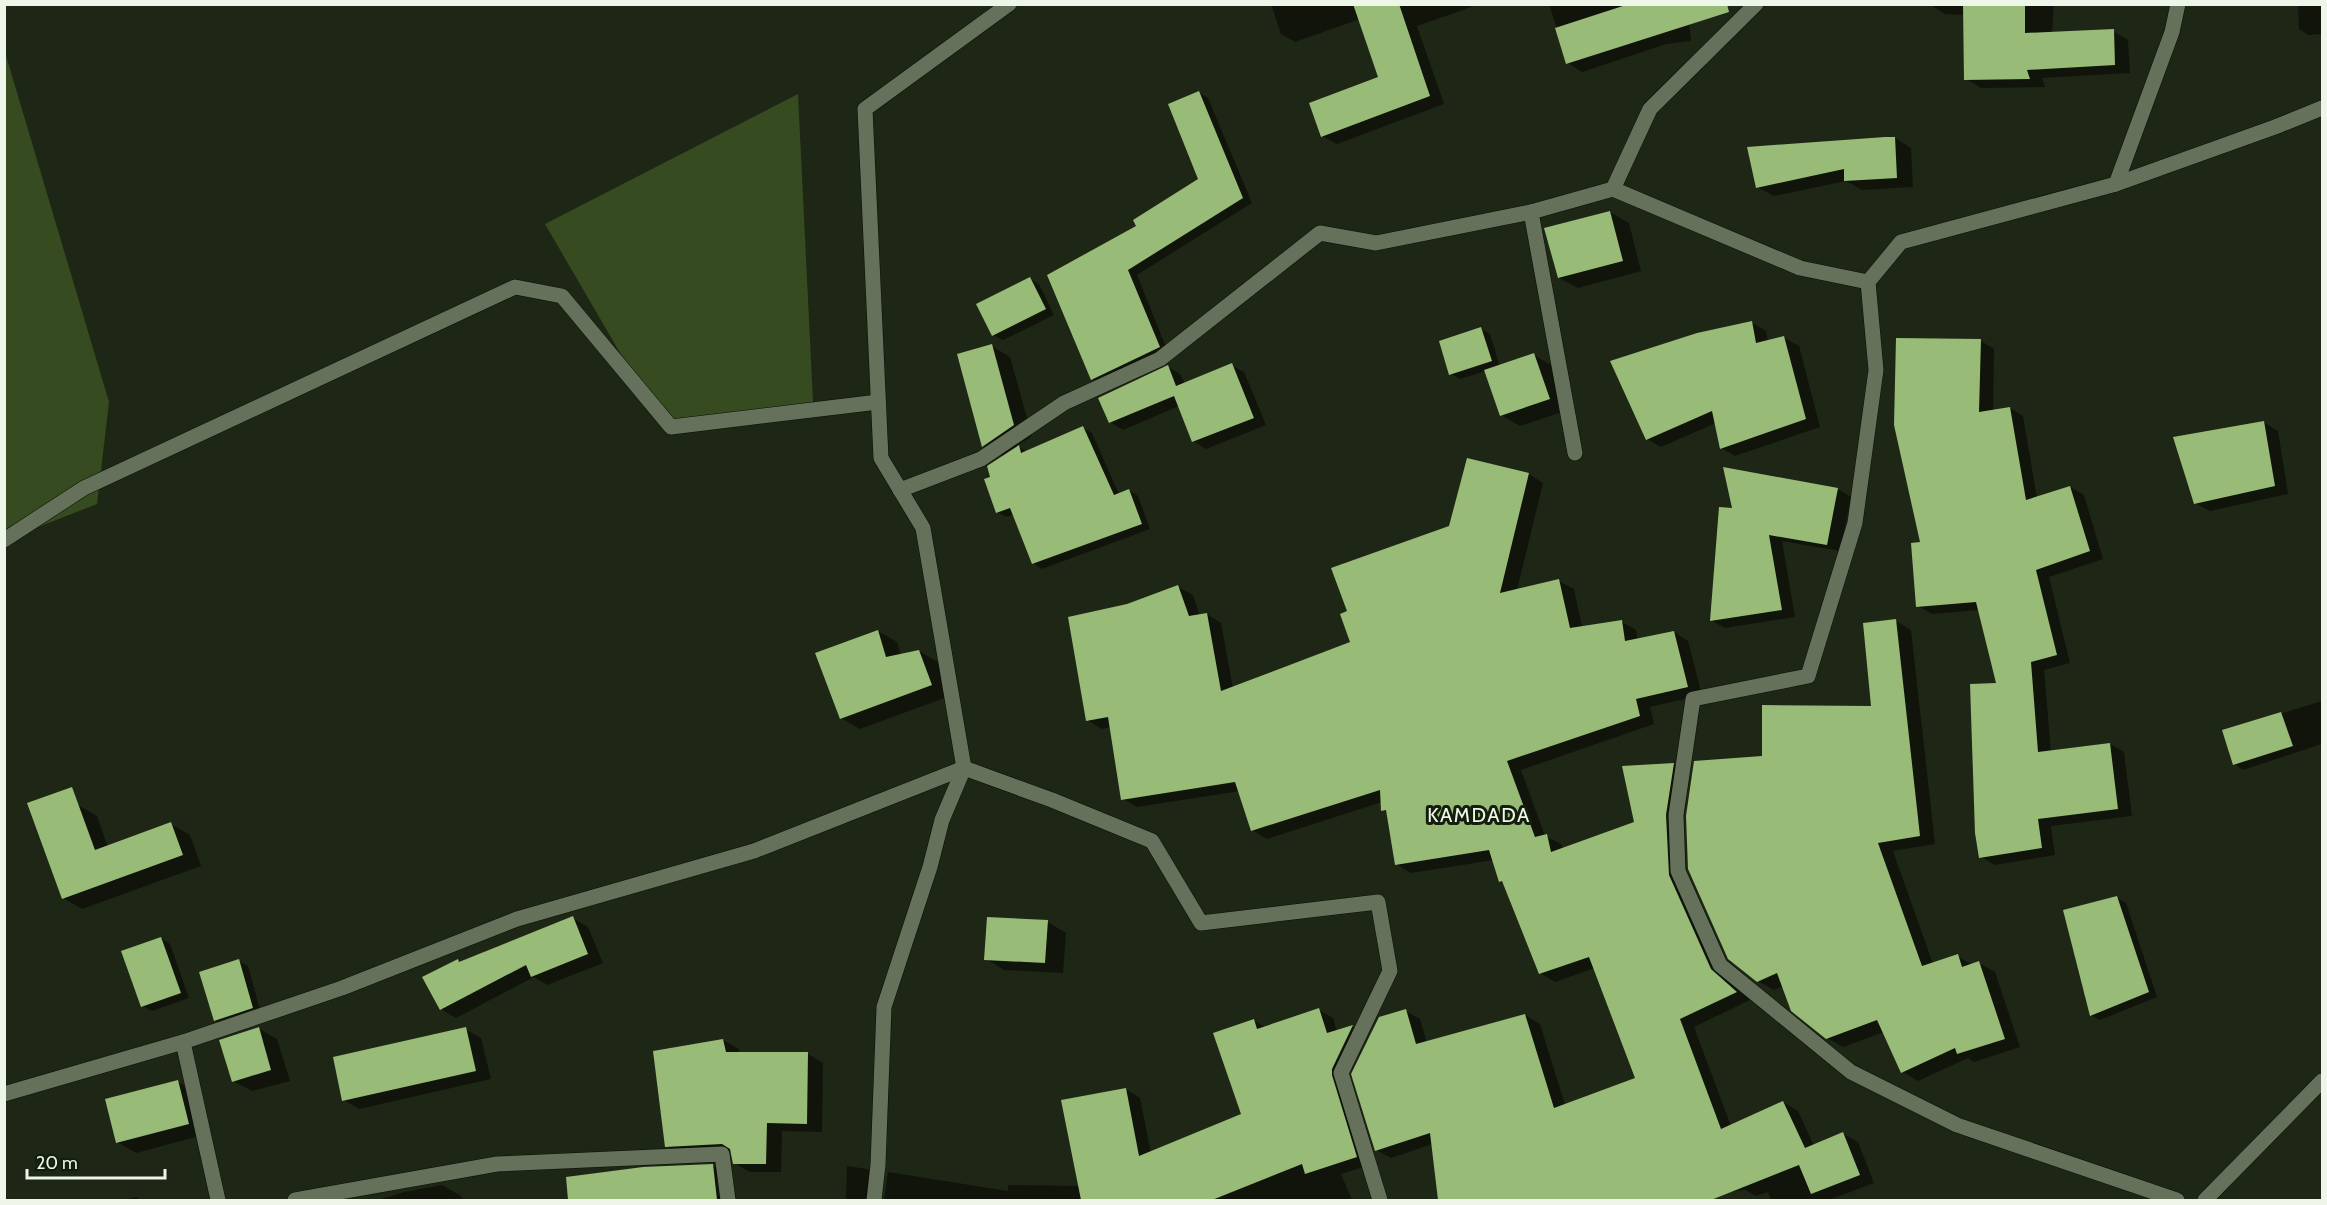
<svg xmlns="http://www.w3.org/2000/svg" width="2327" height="1205" font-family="Cabin,sans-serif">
	<rect width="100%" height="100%" fill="#1e2715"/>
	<g fill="#364c20">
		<path d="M4 49 109 402 97 504 5 540Z"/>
		<path d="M798 94 813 402 662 425 545 224Z"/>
	</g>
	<g fill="#0007">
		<path d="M1271 4H1480L1417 26 1444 104 1337 144 1322 136 1380 78 1360 19 1295 42 1281 34Z"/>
		<path d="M1549 4H1687L1691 41 1666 44 1582 72 1568 63Z"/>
		<path d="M1929 4H2054L2052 33 2113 31 2128 40 2130 73 2042 78 2045 87 1981 88 1966 79 1965 15 1945 14Z"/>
		<path d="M2298 4H2322V34L2308 35 2299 29Z"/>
		<path d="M1199 93 1208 98 1252 203 1137 275 1168 352 1101 384 1092 379 1138 226 1200 180Z"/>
		<path d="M1895 138 1911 148 1913 187 1862 190 1846 181 1774 196 1757 187Z"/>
		<path d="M1610 212 1629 223 1641 271 1578 288 1559 278Z"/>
		<path d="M1030 279 1039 284 1054 315 1003 340 993 335Z"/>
		<path d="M1751 322 1766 331 1768 342 1784 338 1799 346 1820 427 1735 456 1721 448 1716 423 1661 447 1647 439Z"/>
		<path d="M1481 329 1490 334 1500 367 1534 355 1553 366 1568 410 1520 426 1501 415 1486 371 1460 379 1451 374Z"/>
		<path d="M1981 341 1994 349 1993 411 2010 408 2023 416 2037 498 2070 487 2084 495 2103 559 2049 577 2070 663 2044 670 2051 752 2110 744 2124 752 2132 816 2051 826 2055 855 1995 865 1981 857 1998 685 1979 610 1932 614 1918 606 1921 544Z"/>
		<path d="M992 346 1010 357 1032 436 1017 446 1028 452 1083 428 1092 433 1119 494 1129 490 1138 496 1150 529 1042 569 1033 563 1014 514 1006 517 997 512 992 478 1004 457 983 446Z"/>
		<path d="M1231 365 1244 372 1266 425 1206 449 1193 441 1179 406 1123 430 1110 422 1168 367 1180 374 1185 384Z"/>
		<path d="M2263 422 2278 431 2288 494 2210 511 2195 503Z"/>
		<path d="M1529 474 1543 483 1517 590 1559 581 1574 589 1582 627 1622 622 1636 630 1638 640 1674 632 1688 641 1702 695 1650 707 1654 724 1521 770 1545 836 1561 844 1563 849 1636 823 1673 764 1688 772 1680 824 1683 884 1726 979 1750 1000 1694 1027 1731 1126 1783 1102 1798 1111 1814 1146 1843 1134 1858 1142 1874 1183 1829 1200H1771L1768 1192 1756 1196 1745 1190 1666 1200H1439L1433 1144 1391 1158 1376 1150 1406 1011 1420 1019 1427 1043 1525 1015 1540 1024 1565 1105 1637 1079 1595 968 1555 982 1540 973 1504 883 1500 881 1494 860 1411 873 1396 864 1388 813 1383 810 1382 802 1267 839 1252 830 1240 791 1137 807 1123 799 1111 727 1102 729 1087 720 1128 605 1178 587 1193 595 1200 616 1207 614 1221 623 1233 688 1352 643 1349 612 1451 527Z"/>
		<path d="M1838 489 1851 497 1840 551 1782 541 1795 617 1725 628 1712 621 1734 510Z"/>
		<path d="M1896 621 1911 630 1935 844 1893 851 1933 964 1957 956 1973 965 1979 963 1995 972 2020 1047 1974 1062 1968 1058 1918 1081 1903 1072 1884 1032 1843 1047 1827 1038 1784 986 1774 990 1758 981 1763 758 1873 707Z"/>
		<path d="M878 631 897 642 901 656 919 651 938 662 950 696 860 729 841 718Z"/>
		<path d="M2322 701V744L2243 770 2234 764 2224 731Z"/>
		<path d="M78 805 97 816 108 847 171 824 190 835 201 866 82 909 63 898Z"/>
		<path d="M2117 898 2126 903 2157 997 2100 1020 2091 1015Z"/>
		<path d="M573 918 588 927 603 963 547 985 534 977 456 1018 441 1009 458 961 461 963Z"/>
		<path d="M1048 922 1066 933 1063 973 1004 970 986 959Z"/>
		<path d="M161 938 170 944 189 998 152 1011 142 1006Z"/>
		<path d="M238 961 248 966 261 1013 224 1026 215 1020Z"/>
		<path d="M1319 1010 1333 1018 1337 1031 1353 1027 1367 1034 1346 1077 1370 1165 1341 1174 1352 1200H884L888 1172 1008 1191V1185L1080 1186 1126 1089 1140 1098 1151 1153 1243 1115 1254 1020 1266 1028Z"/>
		<path d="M258 1028 277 1039 290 1081 252 1091 233 1081Z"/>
		<path d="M465 1029 481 1038 491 1079 359 1109 344 1100Z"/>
		<path d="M723 1040 739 1049V1054H808L823 1063 822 1132 782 1131 781 1172H750L734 1163 732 1153 682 1155 667 1146Z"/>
		<path d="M178 1082 197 1093 207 1134 136 1153 117 1142Z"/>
		<path d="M713 1166 726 1173 729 1200H619L616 1172Z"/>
		<path d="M847 1166 867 1169 877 1174 874 1200H846Z"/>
		<path d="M442 1185 461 1196 463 1200H383L382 1199 404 1192Z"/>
		<path d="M136 1197 142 1200H124Z"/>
	</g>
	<g fill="#98bb78">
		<path d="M1353 4H1399L1430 96 1321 137 1309 103 1378 77Z"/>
		<path d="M1629 4H1727L1729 12 1566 64 1555 28Z"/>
		<path d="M1963 4H2025V33L2114 29 2115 65 2027 70 2030 79 1964 80Z"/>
		<path d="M1199 91 1243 198 1128 270 1160 347 1091 380 1047 275 1136 226 1133 220 1198 179 1168 104Z"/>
		<path d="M1885 137H1895L1897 178 1844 181V169L1756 188 1747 147Z"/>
		<path d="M1610 211 1623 261 1558 278 1544 228Z"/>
		<path d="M1030 277 1046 309 992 336 976 304Z"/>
		<path d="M1752 321 1756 343 1784 336 1806 419 1720 449 1712 411 1646 440 1610 361 1697 333Z"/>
		<path d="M1481 327 1492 361 1449 375 1439 341Z"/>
		<path d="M1896 338 1981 339 1979 412 2010 407 2026 500 2070 486 2090 551 2036 570 2057 655 2031 662 2038 752 2110 743 2118 809 2038 819 2042 848 1979 858 1975 833 1970 684 1996 683 1976 602 1916 607 1911 543 1920 542 1894 425Z"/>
		<path d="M992 344 1014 425 982 447 957 354Z"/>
		<path d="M1534 353 1550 399 1500 416 1484 370Z"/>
		<path d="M1232 363 1254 418 1192 442 1174 396 1109 423 1098 398 1168 365 1176 386Z"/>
		<path d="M2264 421 2275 486 2194 504 2173 437Z"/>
		<path d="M1083 426 1114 495 1129 489 1142 524 1032 564 1010 508 996 513 984 479 990 477 987 466 1019 445 1021 453Z"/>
		<path d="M1467 458 1529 473 1500 593 1559 579 1570 628 1622 620 1625 641 1674 631 1688 687 1636 699 1640 716 1507 761 1535 837 1547 834 1551 852 1634 822 1622 766 1674 763 1666 815 1669 875 1711 969 1737 992 1680 1019 1721 1129 1783 1101 1805 1148 1843 1132 1860 1175 1811 1194 1799 1165 1711 1200H1438L1430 1133 1375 1151 1351 1074 1379 1017 1406 1009 1416 1044 1525 1014 1554 1108 1635 1078 1589 957 1539 974 1502 881 1499 882 1489 850 1395 865 1386 810 1381 811 1380 790 1251 831 1235 782 1121 800 1108 717 1086 721 1068 617 1127 604 1178 585 1189 616 1207 613 1221 691 1350 642 1340 614 1347 611 1331 568 1449 526Z"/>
		<path d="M1723 467 1838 488 1827 545 1769 535 1782 610 1710 621 1719 507 1732 508Z"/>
		<path d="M1896 619 1920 836 1878 843 1922 966 1958 954 1962 967 1979 961 2005 1039 1957 1054 1955 1048 1901 1073 1877 1020 1826 1039 1791 1011 1777 973 1757 982 1728 959 1688 869 1686 816 1694 761 1762 756V705L1871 706 1863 623Z"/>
		<path d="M878 630 886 657 919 650 932 685 840 719 815 653Z"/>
		<path d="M2281 712 2293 746 2233 765 2222 730Z"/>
		<path d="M72 787 95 850 171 822 183 855 62 899 27 803Z"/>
		<path d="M2117 896 2149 992 2090 1016 2063 910Z"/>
		<path d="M573 916 588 954 531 977 526 965 440 1010 422 977 458 959 459 962Z"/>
		<path d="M987 917 1048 920 1045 963 984 960Z"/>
		<path d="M161 937 181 993 141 1007 121 951Z"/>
		<path d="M239 959 253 1008 214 1021 199 972Z"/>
		<path d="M1319 1008 1327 1033 1353 1025 1332 1069V1075L1357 1157 1305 1174 1302 1164 1212 1200H1081L1061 1100 1126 1088 1139 1156 1241 1114 1213 1033 1254 1019 1257 1029Z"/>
		<path d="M259 1027 271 1070 232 1082 219 1040Z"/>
		<path d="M466 1027 476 1071 342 1101 333 1057Z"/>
		<path d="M723 1039 726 1052H808L807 1124 767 1123 766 1164H733L730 1149 722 1144 665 1147 653 1051Z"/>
		<path d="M178 1080 189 1124 116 1143 105 1099Z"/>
		<path d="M713 1164 717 1200H568L566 1177 643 1167Z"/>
	</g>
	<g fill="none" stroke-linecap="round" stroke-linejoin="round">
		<g stroke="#081002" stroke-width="16">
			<g id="minor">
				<path d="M1756 4 1650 109 1613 189 1800 268 1868 282"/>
				<path d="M2116 184 2172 32 2178 4"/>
				<path d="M1531 212 1575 453"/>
				<path d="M900 490 981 459 1064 403 1160 359 1320 233 1376 243 1531 212 1613 189"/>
				<path d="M4 540 84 488 515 287 562 296 671 427 878 402"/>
				<path d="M4 1094 183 1042"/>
				<path d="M218 1200 183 1042 342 988 517 919 754 851 964 768 1052 800 1152 841 1201 923 1378 902 1390 971 1341 1073 1380 1200"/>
				<path d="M295 1200 497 1164 722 1154 728 1200"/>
				<path d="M874 1200 878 1165 884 1007 930 867 942 820 964 768 923 528 881 458 865 109 1009 4"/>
				<path d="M2177 1200 1957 1125 1851 1072 1720 965 1678 871 1676 815 1693 699 1808 676 1855 523 1876 370 1868 282 1901 242 2116 184 2275 127 2322 108"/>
				<path d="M2205 1200 2322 1081"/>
			</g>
		</g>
		<use href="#minor" stroke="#65715b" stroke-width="15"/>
	</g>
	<g text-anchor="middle" stroke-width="6" stroke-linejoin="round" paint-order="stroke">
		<g font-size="20" letter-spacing="1.5" fill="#eef5e9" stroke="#141e0c">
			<text x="1479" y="822">KAMDADA</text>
		</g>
	</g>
	<rect width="2327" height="1205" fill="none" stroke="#eef5e9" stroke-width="12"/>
	<path d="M27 1169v9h138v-9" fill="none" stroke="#eef5e9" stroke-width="3"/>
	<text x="36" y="1169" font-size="18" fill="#eef5e9" stroke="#141e0c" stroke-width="4.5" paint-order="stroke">20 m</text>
</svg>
